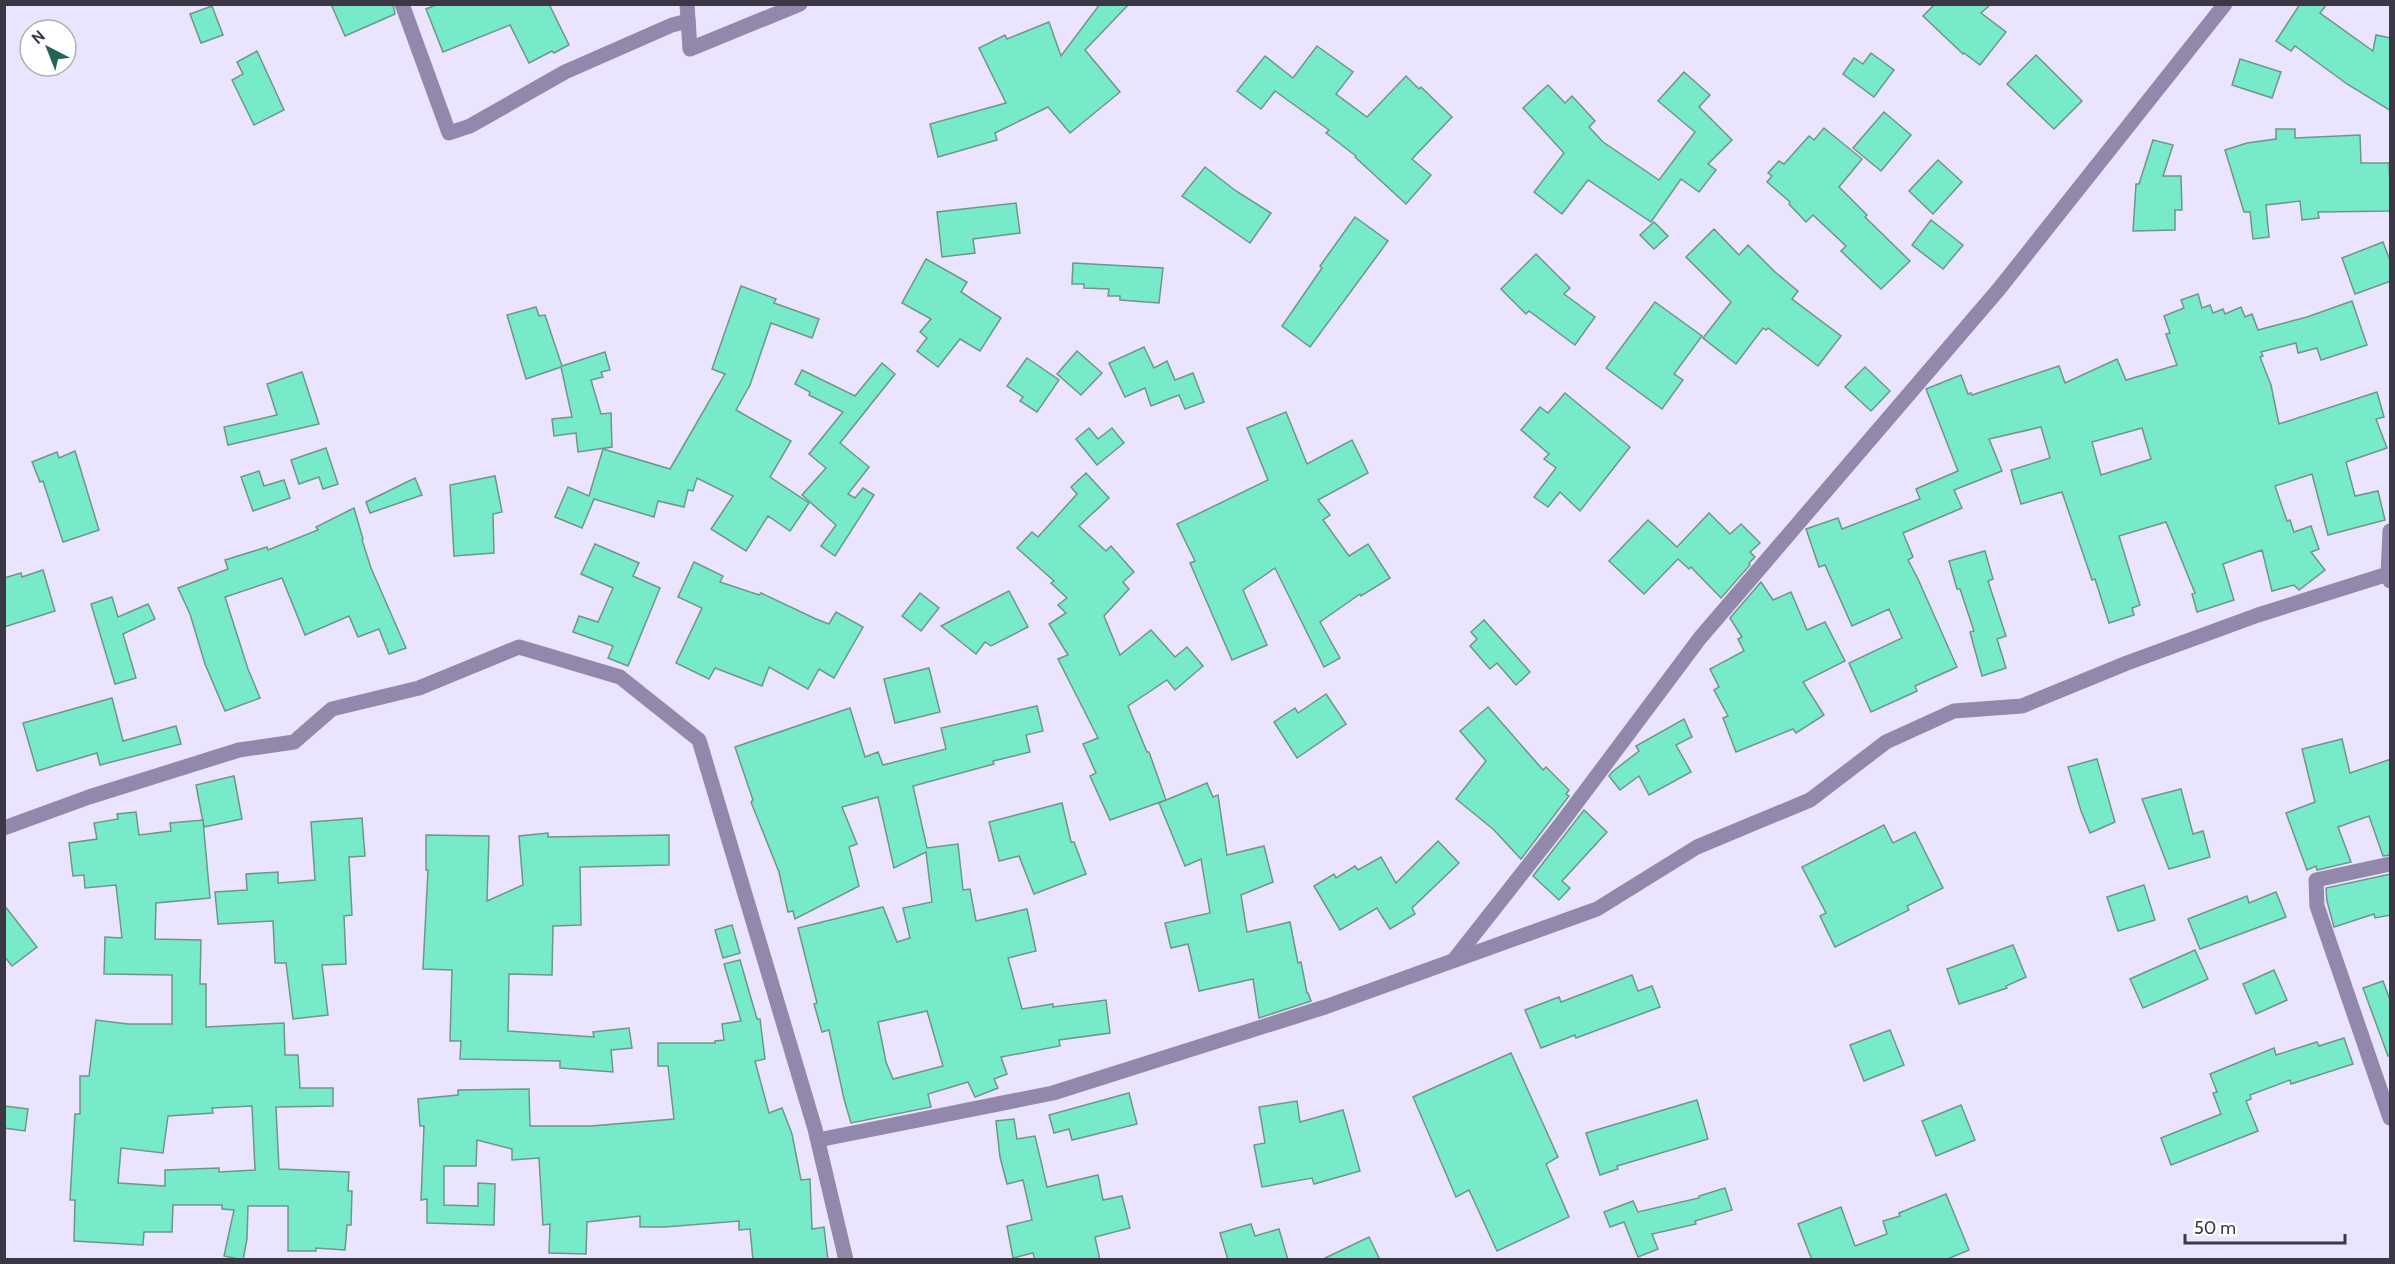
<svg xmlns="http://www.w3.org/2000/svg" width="2395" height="1264" font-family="Cabin,sans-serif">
	<rect width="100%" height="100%" fill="#eae4fe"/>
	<g fill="#77eaca" stroke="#709589" stroke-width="1.5" fill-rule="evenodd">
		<path d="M331 4H393L395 14 345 36Z"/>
		<path d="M438 4H549L569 45 554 53 552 51 529 63 510 25 443 52 426 9Z"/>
		<path d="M1100 4H1129L1085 50 1120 92 1070 133 1048 107 995 133 997 140 938 157 930 124 1006 103 979 48 1005 35 1007 39 1049 22 1061 56Z"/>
		<path d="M1935 4H1991L1981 13 2006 32 1980 65 1964 53 1963 54 1923 16Z"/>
		<path d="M2300 4H2327L2320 13 2373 51 2376 35 2391 38V111L2347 84 2295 46 2291 51 2276 41Z"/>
		<path d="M212 6 223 35 201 43 190 14Z"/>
		<path d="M1317 46 1353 72 1336 94 1367 117 1406 76 1419 89 1421 87 1452 117 1412 159 1431 175 1406 204 1355 157 1356 156 1326 133 1329 130 1275 91 1261 109 1237 91 1265 56 1293 78Z"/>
		<path d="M257 51 284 110 254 125 232 80 243 74 237 62Z"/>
		<path d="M1871 53 1894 70 1874 97 1843 74 1854 58 1863 64Z"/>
		<path d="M2036 55 2082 101 2054 129 2007 84Z"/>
		<path d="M2240 59 2281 72 2272 98 2232 85Z"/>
		<path d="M1684 72 1710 95 1699 107 1732 140 1708 164 1716 170 1699 192 1681 179 1651 222 1588 180 1562 214 1534 192 1564 153 1523 108 1548 85 1565 103 1572 96 1595 121 1589 127 1603 142 1659 180 1695 132 1658 101Z"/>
		<path d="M1884 112 1911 135 1881 171 1853 148Z"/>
		<path d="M1824 128 1862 159 1839 187 1867 215 1865 217 1910 261 1881 289 1841 251 1846 246 1813 215 1806 222 1789 204 1790 202 1767 182 1772 176 1768 173 1779 161 1784 164 1809 136 1814 140Z"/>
		<path d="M2276 129H2295V138L2360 135 2361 163H2389L2391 211 2318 212 2319 218 2302 220 2300 201 2266 205 2269 237 2253 239 2250 212H2244L2225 150 2247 143 2276 139Z"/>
		<path d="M2153 140 2173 145 2163 176H2181L2182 210H2175V230L2133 231 2136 184H2139Z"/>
		<path d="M1938 160 1962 182 1933 214 1909 191Z"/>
		<path d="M1205 167 1236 191 1271 213 1250 243 1182 196Z"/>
		<path d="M1016 203 1020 233 973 239 975 253 942 257 937 212Z"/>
		<path d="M1355 217 1388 241 1310 347 1282 326 1322 268 1320 266Z"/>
		<path d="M1931 220 1963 245 1943 269 1912 245Z"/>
		<path d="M1654 222 1668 236 1654 249 1640 235Z"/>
		<path d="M1714 229 1739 255 1748 245 1775 272 1798 291 1792 299 1841 336 1818 366 1768 328 1766 330 1763 328 1736 364 1703 338 1731 302 1686 257Z"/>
		<path d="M2383 242 2391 263V281L2355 294 2342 258Z"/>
		<path d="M1536 254 1570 288 1564 294 1595 317 1575 345 1529 311 1526 314 1501 289Z"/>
		<path d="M926 259 967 282 961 292 1001 318 980 351 960 339 938 367 917 351 927 338 920 332 931 319 902 303Z"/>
		<path d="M1073 263 1163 268 1159 303 1120 300V296H1108L1109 289 1084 288V284H1072Z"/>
		<path d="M741 286 776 299 774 303 819 319 812 338 771 323 750 385 736 410 791 441 770 477 809 503 790 531 768 516 746 551 711 529 733 496 697 478 693 491 688 490 684 507 658 501 654 517 594 499 582 528 555 517 568 487 589 496 603 449 670 469 725 374 712 369Z"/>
		<path d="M2198 294 2202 308 2210 305 2213 313 2223 309 2225 314 2241 307 2245 317 2252 314 2258 330 2307 317 2352 301 2367 345 2321 360 2317 348 2298 353 2296 343 2261 352 2263 356 2260 357 2271 385 2279 424 2377 392 2384 417 2376 419 2387 448 2346 462 2355 496 2378 491 2385 520 2328 535 2312 474 2275 486 2287 521 2290 520 2294 532 2311 526 2319 549 2311 552 2325 570 2299 590 2294 585 2272 591 2262 550 2223 564 2234 600 2197 612 2192 594 2195 593 2166 522 2119 536 2140 605 2132 608 2134 615 2109 623 2095 579 2092 580 2062 492 2021 504 2011 470 2050 458 2041 427 1989 439 2002 471 1954 490 1962 508 1903 533 1913 557 1908 560 1918 579 1957 667 1915 686 1917 691 1871 712 1849 663 1902 638 1889 609 1852 626 1825 565 1819 567 1806 529 1838 518 1842 529 1920 499 1916 489 1958 471 1926 389 1961 375 1968 394 1971 393 1972 395 2059 366 2065 383 2117 359 2126 380 2177 365 2166 334 2170 333 2164 316 2184 308 2181 300ZM2142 428 2151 459 2101 475 2092 442Z"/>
		<path d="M1655 302 1702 336 1674 374 1683 380 1662 409 1606 368Z"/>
		<path d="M536 307 539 316 545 315 562 366 605 352 610 370 601 372 603 377 591 380 601 414 611 413 612 447 578 452 576 433 554 436 552 419 572 417 561 367 526 379 507 315Z"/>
		<path d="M1144 347 1154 368 1167 361 1175 380 1193 373 1204 402 1185 409 1179 395 1151 406 1145 388 1125 397 1109 363Z"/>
		<path d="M1077 351 1102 373 1081 395 1057 374Z"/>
		<path d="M1027 358 1059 380 1037 412 1020 401 1023 397 1007 386Z"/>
		<path d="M882 363 895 374 840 443 869 467 848 494 855 498 863 488 874 495 835 556 821 546 836 525 802 495 826 468 809 454 843 412 809 395 810 392 795 384 802 370 855 396Z"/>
		<path d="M1865 367 1890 391 1871 411 1845 387Z"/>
		<path d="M302 372 319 424 228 445 224 427 277 415 267 384Z"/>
		<path d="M1565 393 1630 447 1580 511 1560 492 1548 507 1534 497 1556 468 1544 459 1549 454 1521 430 1540 407 1548 413Z"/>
		<path d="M1286 412 1307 464 1352 440 1368 473 1318 500 1330 515 1323 520 1349 556 1368 544 1390 578 1361 596 1360 594 1320 622 1340 658 1324 667 1275 568 1243 590 1267 645 1232 660 1190 563 1195 561 1177 524 1268 480 1247 428Z"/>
		<path d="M1089 428 1098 439 1112 428 1124 443 1097 465 1076 439Z"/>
		<path d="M326 448 338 484 323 489 319 477 299 484 291 460Z"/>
		<path d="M75 451 99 530 63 542 43 481 40 482 32 462 57 452 59 458Z"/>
		<path d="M259 471 264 486 284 480 290 498 253 511 241 477Z"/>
		<path d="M1086 473 1109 498 1079 526 1106 551 1111 546 1134 572 1123 582 1129 589 1104 616 1120 655 1151 630 1175 657 1187 647 1203 666 1175 690 1167 680 1128 706 1147 752H1149L1166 800 1110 820 1090 776 1096 773 1083 744 1098 738 1058 659 1068 655 1049 624 1066 613 1058 605 1067 598 1051 583 1054 581 1017 548 1032 532 1038 537 1077 494 1071 487Z"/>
		<path d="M495 476 502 512 493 514 494 553 454 556 450 485Z"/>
		<path d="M415 478 422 495 370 513 366 502Z"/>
		<path d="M354 508 363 539 362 540 371 568 406 648 389 654 379 629 358 637 349 616 305 635 282 578 225 597 248 669 260 698 225 711 205 664 190 614 178 588 228 569 225 560 267 547 268 550 318 530 316 527Z"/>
		<path d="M1709 513 1730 534 1741 524 1760 543 1750 552 1755 557 1749 563 1750 565 1721 598 1691 567 1689 569 1678 559 1644 594 1609 561 1648 520 1677 547Z"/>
		<path d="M595 544 639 563 633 576 660 588 628 666 608 658 613 646 573 632 579 616 598 622 613 588 581 574Z"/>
		<path d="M1985 551 1993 579 1988 581 2006 636 1997 639 2006 668 1982 676 1970 632 1974 631 1960 589H1957L1949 561Z"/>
		<path d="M694 562 723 576 720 582 759 595 761 593 816 619 829 624 836 612 863 627 834 678 819 669 808 689 769 667 762 686 715 668 709 679 676 663 702 608 678 597Z"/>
		<path d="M43 570 55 611 4 627V578L21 573 22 577Z"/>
		<path d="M1761 582 1773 600 1791 592 1807 630 1825 622 1845 661 1803 682 1824 715 1796 733 1793 729 1736 752 1723 718 1728 716 1714 690 1719 687 1710 669 1744 651 1738 639 1742 637 1730 618Z"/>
		<path d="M1009 591 1028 627 991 646 985 642 976 654 941 626Z"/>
		<path d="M920 593 939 608 921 631 902 616Z"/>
		<path d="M112 597 118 617 148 604 155 619 123 634 136 678 115 684 91 604Z"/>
		<path d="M1484 620 1530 672 1516 685 1497 663 1490 669 1470 646 1477 639 1471 632Z"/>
		<path d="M929 668 940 712 895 723 884 679Z"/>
		<path d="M1326 694 1346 724 1297 758 1274 722 1295 708 1298 713Z"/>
		<path d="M112 698 123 741 176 726 181 744 100 765 97 753 37 771 23 723Z"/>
		<path d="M1037 706 1043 731 1026 735 1030 752 993 761 994 764 913 786 927 848 958 844 963 890 970 889 976 921 1027 909 1036 951 1008 958 1022 1009 1053 1004V1007L1106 1000 1110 1033 1059 1040 1060 1046 1001 1057 1007 1074 994 1079 998 1088 975 1097 968 1082 928 1094 931 1107 851 1123 844 1099 829 1030 822 1032 814 1004 817 1003 798 928 883 907 897 942 910 938 903 908 932 902 926 852 894 868 878 797 842 807 857 844 849 847 859 886 795 919 793 911 788 912 779 872 751 802 753 800 735 747 850 708 865 757 878 752 883 765 946 749 941 728ZM927 1011 943 1066 893 1079 886 1062 878 1022Z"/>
		<path d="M1488 707 1543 770 1546 767 1569 790 1566 794 1569 796 1521 859 1493 829 1456 799 1486 761 1460 731Z"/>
		<path d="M1684 719 1692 737 1676 745 1691 772 1649 795 1639 776 1620 790 1609 776 1612 772 1639 751 1636 746Z"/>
		<path d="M2342 739 2350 773 2391 759V855L2383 856 2369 816 2338 827 2351 862 2317 870 2316 866 2307 870 2286 813 2315 802 2302 749Z"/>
		<path d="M2097 759 2115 822 2090 833 2081 811 2068 767Z"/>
		<path d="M234 776 242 819 204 827 196 785Z"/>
		<path d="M1207 783 1213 797 1218 795 1227 855 1264 846 1273 882 1241 895 1247 932 1290 922 1298 963 1301 962 1307 993H1308L1311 1001 1259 1018 1253 979 1199 991 1188 944 1171 948 1165 923 1210 913 1201 859 1185 866 1159 803Z"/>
		<path d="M2181 789 2193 834 2203 831 2210 857 2169 869 2142 799Z"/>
		<path d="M1062 803 1071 842H1074L1086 874 1034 894 1019 856 999 861 989 822Z"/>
		<path d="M1584 810 1607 832 1562 881 1570 888 1559 900 1533 876Z"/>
		<path d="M136 812 139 835 171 831 170 823 203 820 210 898 156 903 155 939 201 940 200 984H206V1027L284 1023 285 1055H298L300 1088H333V1106L276 1107 279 1169 349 1172 348 1191H352L351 1225H347L345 1250 316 1248V1251H288V1206H248L247 1239 243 1260 224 1256 234 1210 222 1209V1205H173L172 1232H144L143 1245 74 1241 75 1200H70L75 1114H80V1076H89L96 1020 128 1024H172V975L104 974 105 937 122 938 116 885 85 888 84 875 73 876 69 843 97 839 94 823 118 819 117 814ZM252 1106 255 1170 219 1172V1168L165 1170V1186L118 1183 121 1148 163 1153 168 1116 213 1113 212 1108Z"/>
		<path d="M362 818 365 856 349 857 352 915 344 916 346 964 322 965 328 1015 293 1019 286 963H275L273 921 218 924 215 892 247 890 246 874 278 872V883L315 880 311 822Z"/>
		<path d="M1884 825 1893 843 1915 832 1943 888 1907 906 1909 910 1835 947 1820 916 1826 913 1802 867Z"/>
		<path d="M548 833V837L669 835V865L580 867 581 925 553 926 552 975 509 974 508 1031 594 1037 593 1032 629 1028 632 1048 611 1050 613 1072 560 1068V1061L460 1059 461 1041H450L452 970 423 969 428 870H426V835L489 836 487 901 523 885 519 836Z"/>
		<path d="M1438 841 1459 863 1412 908 1415 914 1390 929 1377 908 1340 930 1314 886 1334 874 1336 878 1355 866 1358 870 1381 857 1396 883Z"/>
		<path d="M2391 874V915L2375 918 2374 914 2334 927 2327 901 2326 888Z"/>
		<path d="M2144 885 2155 920 2118 931 2107 897Z"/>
		<path d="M2276 892 2286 917 2200 949 2188 919 2247 896 2249 903Z"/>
		<path d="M4 905 37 947 12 966 4 956Z"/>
		<path d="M732 925 740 953 723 958 715 930Z"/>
		<path d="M2013 945 2026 977 2006 986 2007 988 1959 1004 1947 969Z"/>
		<path d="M2195 950 2208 979 2143 1008 2130 979Z"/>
		<path d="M740 960 757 1019H760L765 1059 755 1061 769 1113 782 1108 792 1134 801 1180 810 1179 812 1229 824 1227 828 1260H753L750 1229 739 1230V1221L665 1227H640V1216L587 1222 586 1254 549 1253 550 1224 543 1225 539 1158 512 1160V1149L477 1140 476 1166H444V1205L478 1206V1183L495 1184 494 1225 427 1223V1199L421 1200 424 1126H420L418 1099 458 1095V1090L529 1089 530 1126H591L674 1119 668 1066H658V1043H715V1041L724 1040 722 1024 741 1021 724 964Z"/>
		<path d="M2274 970 2287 1000 2256 1014 2243 984Z"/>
		<path d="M1632 975 1638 991 1652 986 1660 1007 1576 1038 1575 1035 1541 1048 1525 1010 1559 997 1561 1002Z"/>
		<path d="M2383 981 2391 1003V1056H2388L2363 988Z"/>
		<path d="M1890 1030 1904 1065 1864 1081 1850 1045Z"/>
		<path d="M2344 1038 2353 1064 2291 1084 2290 1080 2250 1095 2251 1099 2246 1101 2258 1131 2171 1165 2161 1138 2221 1114 2213 1093 2217 1092 2210 1074 2274 1048 2276 1055 2317 1042 2319 1046Z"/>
		<path d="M1511 1053 1558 1157 1546 1164 1569 1217 1497 1251 1469 1190 1456 1197 1413 1097Z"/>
		<path d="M1129 1093 1137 1124 1072 1140 1069 1129 1054 1133 1049 1115Z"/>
		<path d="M1697 1100 1708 1139 1617 1166 1618 1169 1600 1175 1586 1133Z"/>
		<path d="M1297 1101 1300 1122 1343 1110 1360 1171 1314 1184 1312 1178 1262 1187 1254 1145 1265 1143 1259 1107Z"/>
		<path d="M1961 1105 1975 1140 1936 1156 1922 1121Z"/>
		<path d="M4 1106 28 1109 25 1131 4 1128Z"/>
		<path d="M1014 1119 1017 1139 1035 1136 1047 1187 1098 1175 1103 1200 1122 1196 1130 1228 1095 1237 1100 1260H1035L1033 1253 1013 1258 1007 1226 1032 1220 1023 1180 1007 1184 1000 1157 996 1121Z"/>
		<path d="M1725 1188 1732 1210 1695 1221 1696 1224 1652 1234 1658 1249 1638 1257 1624 1222 1610 1227 1604 1212 1633 1201 1638 1212 1699 1198V1196Z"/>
		<path d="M1946 1194 1969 1250 1945 1260H1812L1798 1224 1841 1207 1855 1246 1887 1234 1883 1221 1900 1216 1899 1213Z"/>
		<path d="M1251 1224 1255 1236 1279 1229 1288 1260H1228L1220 1233Z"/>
		<path d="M1369 1237 1380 1260H1321Z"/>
	</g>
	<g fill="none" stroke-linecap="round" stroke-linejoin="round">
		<g stroke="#9188ab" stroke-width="15">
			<path d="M402 4 449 133 470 126 565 72 672 25 688 21"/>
			<path d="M687 4 690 49 800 4"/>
			<path d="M2390 581 2388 574 2390 531"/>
			<path d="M4 828 89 797 239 750 294 742 332 709 419 688 519 647 620 677 699 740 815 1129 846 1260"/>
			<path d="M2390 864 2316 880 2317 906 2390 1118"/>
			<path d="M1454 960 1560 825 1700 638 1999 289 2225 4"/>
			<path d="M818 1140 1053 1093 1325 1007 1597 909 1697 847 1810 800 1886 742 1954 711 2022 706 2127 663 2258 615 2388 574"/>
		</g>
	</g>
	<rect width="2395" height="1264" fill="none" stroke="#3b3744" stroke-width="12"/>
	<g transform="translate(48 48) rotate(318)"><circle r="28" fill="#ffffff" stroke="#b1afb4" stroke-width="1.5"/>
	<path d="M0-4.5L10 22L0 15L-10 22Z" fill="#236554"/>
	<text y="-9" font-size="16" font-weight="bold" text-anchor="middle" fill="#3b3744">N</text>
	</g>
	<path d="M2185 1234v9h160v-9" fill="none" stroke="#3b3744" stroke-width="3"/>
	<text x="2194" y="1234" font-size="18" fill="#3b3744" stroke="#ffffff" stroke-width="4.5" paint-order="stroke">50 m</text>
</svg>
